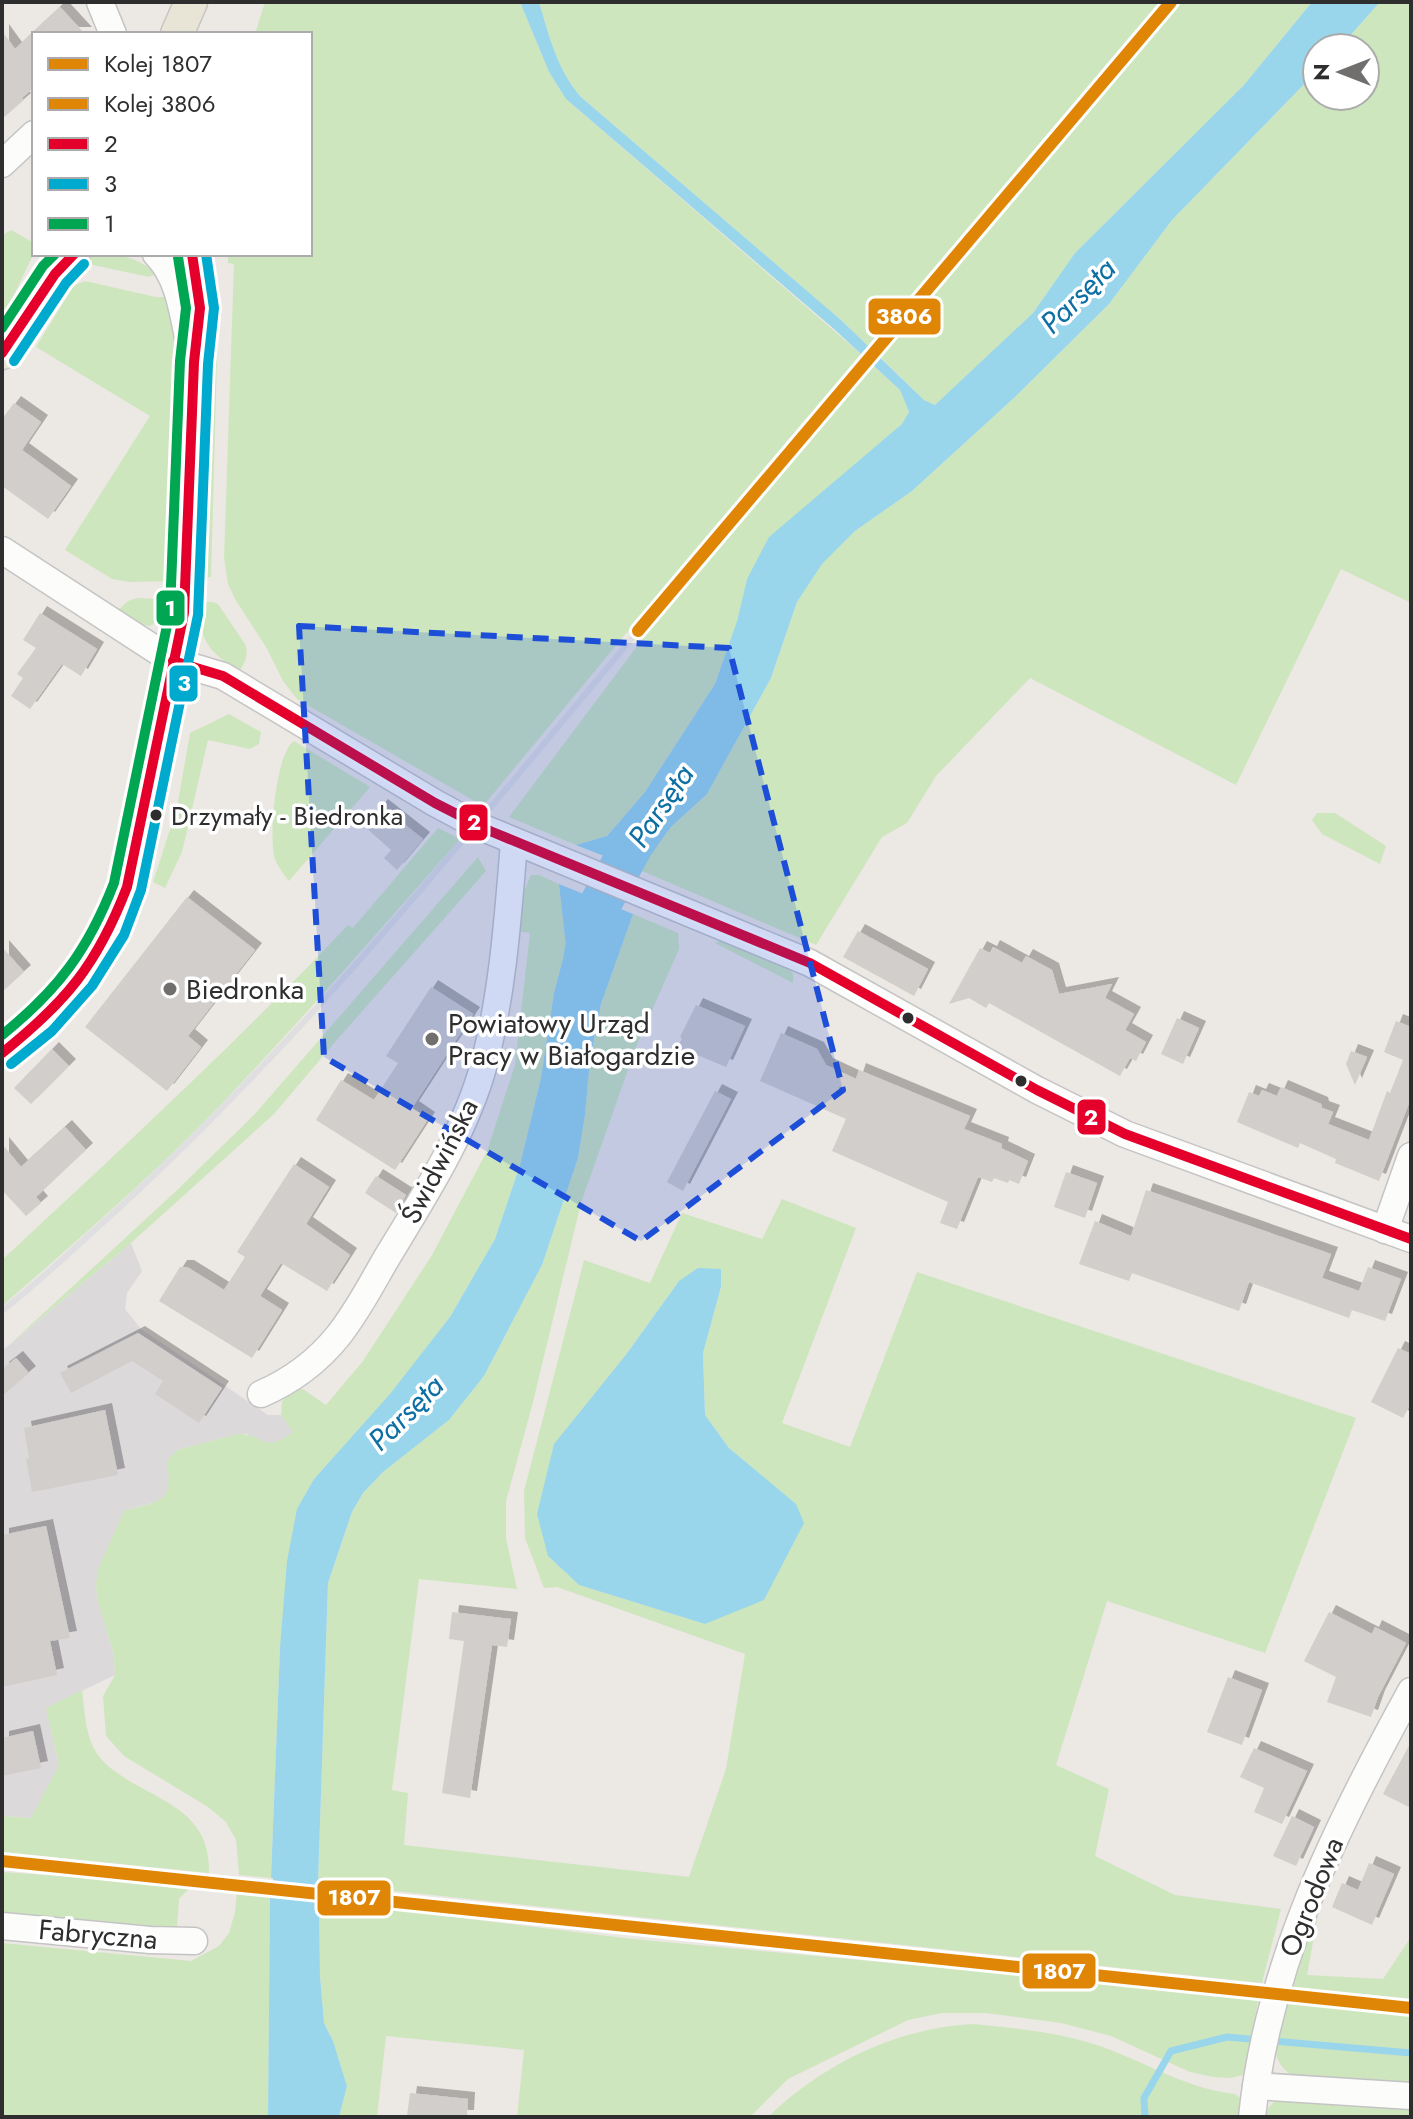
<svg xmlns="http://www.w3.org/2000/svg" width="1413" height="2119" font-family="Jost,sans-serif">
	<defs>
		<filter id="shadow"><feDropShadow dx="7" dy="-7" stdDeviation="0" flood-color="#0004"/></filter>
	</defs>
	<rect width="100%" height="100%" fill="#ece8e4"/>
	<path fill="#dcd9db" d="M131 1243 142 1271 127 1293 125 1309 141 1329 268 1415H281L293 1432 277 1443H262L247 1434H238L177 1450 167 1461 170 1482 167 1494 159 1501 124 1511 96 1584 97 1598 114 1655 115 1675 46 1708 59 1765 31 1818 2 1816V1351Z"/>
	<g fill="#cee6be" fill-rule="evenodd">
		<path d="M265 2H520L549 72 566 99 862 355 696 549 483 806 297 699 283 681 266 647 235 599 228 584 224 558 234 264 228 263V254H310V34H255Z"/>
		<path d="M539 2H1162L869 347 841 320 581 97C557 70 549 35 539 2Z"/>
		<path d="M1182 2H1312L1243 86 1075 253 1033 313 936 405 924 400 880 357Z"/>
		<path d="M1380 2H1411V603L1341 569 1236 785 1030 678 936 776 907 823 882 837 816 945 642 871 646 858 671 827 707 794 771 678 797 602 821 564 855 531 912 491 1015 397 1109 304 1172 220 1317 71V96H1365V48H1339Z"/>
		<path d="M11 230 34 243V253L2 320 3 235Z"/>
		<path d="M95 254C120 254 138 257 156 274L149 277 93 265 85 257Z"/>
		<path d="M85 281 156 297H170L181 340 182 371 176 581 129 582 112 579 65 550 150 416 36 347 71 290 75 285Z"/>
		<path d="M207 284H219L211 577 199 578Z"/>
		<path d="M873 365 900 390 909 412 907 419 747 579 737 621 715 684 645 792 607 836 576 845 509 817 656 621Z"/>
		<path d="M137 598 173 600C169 615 163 620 149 626L137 623 117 611 128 601Z"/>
		<path d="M200 602H213L218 604 245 644C249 655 245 662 239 672 209 651 198 641 200 602Z"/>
		<path d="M229 714 261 732 259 744 250 749 208 740 182 852 165 888 153 882 177 808 190 733Z"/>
		<path d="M294 741 370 787 289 881C284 875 278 867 275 859 268 839 276 752 294 741Z"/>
		<path d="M1317 813H1335L1386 846 1380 864 1322 834 1312 820Z"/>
		<path d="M438 828 460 839C377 933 295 1028 208 1118 143 1184 72 1245 2 1306V1260C119 1151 237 1042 348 925L353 928Z"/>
		<path d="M478 857 486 871 335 1042 274 1114 131 1243 10 1344 174 1193 254 1115Z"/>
		<path d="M531 875H539L559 884 566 947 554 993 541 1078 520 1165 495 1239 450 1317 423 1353 391 1394 314 1479 280 1648 271 1878 239 1875 236 1840 226 1822 208 1807 124 1756 106 1736 103 1696 115 1675 114 1655 97 1598 96 1584 98 1569 124 1511C162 1500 173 1504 167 1461L177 1450 238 1434C266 1434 260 1455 293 1432L281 1415 282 1401 294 1389H303L326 1405 363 1361 432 1255 487 1151 515 1065 530 933 516 931 519 889H525Z"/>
		<path d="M633 914 678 933 679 949 636 1047 581 1203 532 1406 506 1501V1538L517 1589 419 1579 392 1790 408 1793 404 1845 689 1877 726 1769 745 1654 557 1587 544 1588 525 1538 524 1491 584 1260 650 1283 682 1213 762 1239 782 1199 856 1228 782 1423 850 1447 917 1272 1356 1418 1265 1653 1107 1601 1056 1765 1109 1789 1095 1856 1175 1895 1281 1909 1262 1983 318 1883 328 1583 352 1512 363 1493 383 1472 449 1420 484 1376 542 1265 578 1158 585 1115 590 1059 601 1004ZM721 1269V1287L703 1353 705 1415 729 1448 795 1504 706 1624 579 1585 548 1556 625 1356 679 1281Z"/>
		<path d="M725 939 788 966 793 974V983L715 943Z"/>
		<path d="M82 1690C85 1712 85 1737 98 1755 105 1765 116 1772 126 1779 168 1804 211 1816 209 1873L2 1852V1816L31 1818 59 1765 46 1708Z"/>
		<path d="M2 1872 192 1885 179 1899 177 1927 110 1926 2 1917Z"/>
		<path d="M237 1892 270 1896 268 2117H2V1943L191 1961 219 1946 229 1933 235 1912Z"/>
		<path d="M1321 1898 1307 1975 1383 1979 1411 1937V1999L1291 1987Z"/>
		<path d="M319 1901 633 1939 1259 1997 1243 2075 1230 2078 1213 2077 1190 2072 1111 2036 1061 2023 986 2013H942L908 2020 788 2079 750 2117H517L524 2050 386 2036 377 2117H339L347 2086 333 2041 324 2023 320 1976Z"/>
		<path d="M1287 2001 1411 2014V2084L1297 2078C1262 2060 1279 2033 1287 2001Z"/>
		<path d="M973 2024C1023 2029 1071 2033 1118 2053 1160 2070 1188 2088 1235 2094L1240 2098 1238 2117H768C823 2064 896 2028 973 2024Z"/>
		<path d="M1281 2095 1411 2103V2117H1265L1269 2107Z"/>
	</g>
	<g fill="#99d6ec">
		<path d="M520 2H539C549 35 557 70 581 97L841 320 924 400 935 405 1033 313 1075 253 1243 86 1312 2H1380L1339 48H1317V71L1172 220 1109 304 1015 397 912 491 855 531 822 564 797 602 771 678 707 794 671 827 646 858 642 871 576 845 607 836 645 792 715 684 737 621 747 579 769 537 902 424 909 412 900 390 834 329 566 99 549 72Z"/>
		<path d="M559 884 633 914 601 1004 590 1059 585 1115 578 1158 542 1265 484 1376 449 1420 383 1472 363 1493 352 1512 328 1583 318 1883 271 1878 280 1648 287 1561 297 1509 314 1479 390 1394 450 1317 495 1239 520 1165 541 1078 554 993 566 947Z"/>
		<path d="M698 1268 721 1269V1287L703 1353 705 1415 729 1448 796 1504 804 1523 764 1600 705 1624 579 1585 548 1556 537 1514 554 1444 625 1356 679 1281Z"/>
		<path d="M270 1896 319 1901 320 1976 324 2023 333 2041 347 2086 339 2117H268Z"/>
	</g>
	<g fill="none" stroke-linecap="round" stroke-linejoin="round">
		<path stroke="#99d6ec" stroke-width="7" d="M1145 2117 1144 2098 1171 2051 1227 2037 1411 2053"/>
		<g stroke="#99d6ec" stroke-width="42">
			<path d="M585 955 591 921 633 844 653 815"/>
			<path d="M293 1953 295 1824"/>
		</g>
	</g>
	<g fill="#d1cecb" filter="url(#shadow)">
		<path d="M60 7 85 34H34V87L22 98 24 100 2 119V31L15 49Z"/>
		<path d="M14 403 41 422 22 450 71 486 48 519 2 486V419Z"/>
		<path d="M40 613 97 649 81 676 62 664 30 709 11 696 23 678 17 674 36 648 23 640Z"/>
		<path d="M381 806 423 839 397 870 384 858 391 850 364 826Z"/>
		<path d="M187 897 255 950 188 1036 201 1047 167 1091 85 1027Z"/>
		<path d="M858 931 928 969 914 996 843 957Z"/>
		<path d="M2 947 24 972 2 992Z"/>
		<path d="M993 947 1022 963 1026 956 1052 970 1059 994 1112 984 1105 998 1134 1014 1125 1030 1146 1042 1136 1061 1130 1058 1120 1076 989 1003 986 1008 969 998 949 1004 980 948 990 953Z"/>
		<path d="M431 987 473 1014 412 1108 428 1119 395 1170 316 1120 341 1080 374 1100 398 1063 386 1056Z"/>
		<path d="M696 1005 745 1026 726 1067 678 1047 682 1038 680 1037Z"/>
		<path d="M1177 1018 1199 1028 1183 1064 1161 1054Z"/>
		<path d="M1396 1021 1411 1027V1098L1379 1181 1335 1163 1336 1159 1300 1143 1298 1148 1237 1122 1249 1092 1259 1096 1262 1090 1277 1096 1281 1087 1321 1104 1322 1108 1333 1112 1328 1124 1369 1140 1387 1091 1390 1093 1403 1060 1384 1052Z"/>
		<path d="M781 1033 817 1049 826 1065 856 1079 859 1070 970 1116 964 1129 1002 1144 1001 1148 1028 1161 1019 1184 1009 1180 1008 1183 994 1178 992 1182 978 1177 957 1229 940 1223 948 1202 832 1151 846 1119 760 1081Z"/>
		<path d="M52 1049 69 1066 31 1104 14 1088Z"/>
		<path d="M1351 1051 1367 1057 1355 1085 1346 1064Z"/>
		<path d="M715 1091 731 1099 683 1191 667 1182Z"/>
		<path d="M65 1127 86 1150 36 1197 41 1203 26 1216 2 1190V1144L21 1167Z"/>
		<path d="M294 1164 329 1187 306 1224 350 1255 327 1291 281 1263 260 1296 282 1310 252 1358 159 1301 180 1267H187L224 1290 245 1257 237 1252Z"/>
		<path d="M1066 1172 1097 1183 1085 1218 1054 1207Z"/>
		<path d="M376 1176 406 1195 396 1213 365 1193Z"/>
		<path d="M1146 1190 1331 1254 1322 1278 1359 1291 1368 1267 1401 1279 1385 1321 1352 1310 1349 1318 1249 1282 1239 1311 1132 1273 1129 1281 1079 1264 1095 1221 1131 1236Z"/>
		<path d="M138 1333 222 1388 199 1423 155 1394 163 1381 132 1361 71 1393 60 1373Z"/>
		<path d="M1398 1348 1411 1354V1403L1403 1418 1371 1402Z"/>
		<path d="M16 1358 29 1373 2 1396V1369Z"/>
		<path d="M105 1410 118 1475 32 1492 26 1459 29 1458 24 1428Z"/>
		<path d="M46 1526 70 1638 50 1641 57 1675 2 1687V1535Z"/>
		<path d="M452 1612 511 1619 507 1647 492 1645 470 1798 442 1793 464 1641 449 1639Z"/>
		<path d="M1329 1612 1372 1634 1375 1627 1406 1643 1378 1697 1371 1717 1327 1702 1336 1677 1304 1661Z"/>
		<path d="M1228 1677 1262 1690 1242 1745 1207 1732Z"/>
		<path d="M33 1731 41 1768 2 1776V1738Z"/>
		<path d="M1411 1742V1808L1383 1794Z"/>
		<path d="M1254 1748 1307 1771 1282 1824 1254 1812 1264 1788 1240 1777Z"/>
		<path d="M1292 1816 1314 1827 1296 1866 1273 1856Z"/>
		<path d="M1369 1863 1394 1874 1372 1925 1332 1907 1342 1883 1358 1890Z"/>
		<path d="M410 2093 468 2099 467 2117 407 2116Z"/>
	</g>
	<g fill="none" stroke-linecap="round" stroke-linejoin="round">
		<g stroke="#c5c4c5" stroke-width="29">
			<g id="minor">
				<path d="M100 2 113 34"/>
				<path d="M2 164 34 134"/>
				<path d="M156 254C180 278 183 316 190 347"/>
				<path d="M2 550 173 661 223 676 435 803 476 825 810 963 1037 1090 1125 1134 1411 1239"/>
				<path d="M2 1053 42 1021 81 978 111 929 127 887 184 613 194 362C202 321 203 295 192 254"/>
				<path d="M1385 1230 1411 1156"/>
				<path d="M261 1394C291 1381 317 1362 338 1336 358 1311 373 1281 389 1254 425 1195 466 1131 484 1064 503 992 508 916 514 842"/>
				<path d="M2 1926 150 1940 194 1941"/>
				<path d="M1256 2086 1411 2096"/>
				<path d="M1252 2117C1268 1962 1337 1825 1411 1691"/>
			</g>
		</g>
		<g stroke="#c6c5c4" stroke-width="35">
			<g id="major">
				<path d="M177 34 191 2"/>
				<path d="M2 353 55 274 74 254"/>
			</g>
		</g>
		<use href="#minor" stroke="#fcfcfb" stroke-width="26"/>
		<use href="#major" stroke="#e8e4d6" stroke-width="32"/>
		<path stroke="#dfdfe1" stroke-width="6" d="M2 1311C38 1283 72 1250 107 1219 303 1041 469 833 638 631"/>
		<g stroke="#fff" stroke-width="16">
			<g id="bus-1">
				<path d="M2 353 55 274 74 254"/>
				<path d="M173 661 223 676 435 803 490 831 810 963 1037 1090 1125 1134 1411 1239"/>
				<path d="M2 1053C66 1002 97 965 127 887L184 613 194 362 200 308 192 254"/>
			</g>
		</g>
		<g stroke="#fff" stroke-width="16">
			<g id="bus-2">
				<path d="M14 361 66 283 84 264"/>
				<path d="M11 1064 52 1031 92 986 124 935 141 890 198 615 208 364 214 308 206 254"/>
			</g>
		</g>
		<g stroke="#fff" stroke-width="16">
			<g id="bus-3">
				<path d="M2 328 43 266 55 254"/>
				<path d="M2 1035C58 990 88 950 114 883L170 611 180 361 186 308 178 257"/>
			</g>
		</g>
		<use href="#bus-1" stroke="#e4002b" stroke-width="10"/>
		<use href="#bus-2" stroke="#00a9ce" stroke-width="10"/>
		<use href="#bus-3" stroke="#00a651" stroke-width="10"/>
		<g stroke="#fff" stroke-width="18">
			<path id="rail-1" d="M2 1861 1411 2008"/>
		</g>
		<g stroke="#fff" stroke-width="18">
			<path id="rail-2" d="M638 631 1171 2"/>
		</g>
		<use href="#rail-1" stroke="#e08607" stroke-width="12"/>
		<use href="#rail-2" stroke="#e08607" stroke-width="12"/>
	</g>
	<path fill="#1d4ed8" fill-opacity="0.2" stroke="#1d4ed8" stroke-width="6" stroke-dasharray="16 10" stroke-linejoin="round" d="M299 626 729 648 843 1090 641 1241 324 1057Z"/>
	<g fill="#2e2e2e" stroke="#fff" stroke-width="3">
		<circle cx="156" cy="815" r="7"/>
		<circle cx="908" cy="1018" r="7"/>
		<circle cx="1021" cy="1081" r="7"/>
	</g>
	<g fill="#706f6e" stroke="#fff" stroke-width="3">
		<circle cx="170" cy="989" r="8"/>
		<circle cx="432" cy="1039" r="8"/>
	</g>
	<g text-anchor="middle" stroke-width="7" stroke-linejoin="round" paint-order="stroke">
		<g font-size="26" fill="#2e2e2e" stroke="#fff" text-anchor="start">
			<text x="171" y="825">Drzymały - Biedronka</text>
		</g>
		<g font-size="28" fill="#2e2e2e" stroke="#fff" text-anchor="start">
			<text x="186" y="999">Biedronka</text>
			<text x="448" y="1033">Powiatowy Urząd<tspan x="448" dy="32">Pracy w Białogardzie</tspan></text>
		</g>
		<g font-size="28" fill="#2e2e2e" stroke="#fff">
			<text transform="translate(439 1161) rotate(-63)" y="10">Świdwińska</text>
			<text transform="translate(1311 1897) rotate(-68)" y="10">Ogrodowa</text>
			<text transform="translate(98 1934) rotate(5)" y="10">Fabryczna</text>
		</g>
		<g font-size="30" font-style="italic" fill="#0d6fa3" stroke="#fff">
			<text transform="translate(1078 296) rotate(-45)" y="10">Parsęta</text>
			<text transform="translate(661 806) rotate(-56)" y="10">Parsęta</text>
			<text transform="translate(406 1413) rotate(-45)" y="10">Parsęta</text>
		</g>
	</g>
	<g stroke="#fff" stroke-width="3">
		<rect x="867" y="297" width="75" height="39" rx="8" fill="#e08607"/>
		<rect x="155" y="589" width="31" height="38" rx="8" fill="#00a651"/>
		<rect x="168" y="664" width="31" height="39" rx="8" fill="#00a9ce"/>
		<rect x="458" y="803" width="31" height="39" rx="8" fill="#e4002b"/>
		<rect x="1076" y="1098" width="31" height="38" rx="8" fill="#e4002b"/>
		<rect x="316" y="1879" width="76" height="38" rx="8" fill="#e08607"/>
		<rect x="1021" y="1952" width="76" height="38" rx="8" fill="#e08607"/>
	</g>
	<g font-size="22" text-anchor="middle" font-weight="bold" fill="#fff">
		<text x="904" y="324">3806</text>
		<text x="170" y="616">1</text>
		<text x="184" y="691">3</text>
		<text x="474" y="830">2</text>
		<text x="1091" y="1125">2</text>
		<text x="354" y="1905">1807</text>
		<text x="1059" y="1979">1807</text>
	</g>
	<rect width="1413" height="2119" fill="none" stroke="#2e2e2e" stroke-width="8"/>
	<rect x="32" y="32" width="280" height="224" fill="#ffffff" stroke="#ababab" stroke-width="2"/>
	<rect x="48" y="58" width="40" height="12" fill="#e08607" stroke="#ababab" stroke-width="2"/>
	<text x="104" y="72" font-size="24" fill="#2e2e2e">Kolej 1807</text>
	<rect x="48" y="98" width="40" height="12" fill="#e08607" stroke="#ababab" stroke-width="2"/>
	<text x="104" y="112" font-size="24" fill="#2e2e2e">Kolej 3806</text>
	<rect x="48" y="138" width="40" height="12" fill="#e4002b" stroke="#ababab" stroke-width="2"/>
	<text x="104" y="152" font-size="24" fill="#2e2e2e">2</text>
	<rect x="48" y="178" width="40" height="12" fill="#00a9ce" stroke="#ababab" stroke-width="2"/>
	<text x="104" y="192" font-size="24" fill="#2e2e2e">3</text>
	<rect x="48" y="218" width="40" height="12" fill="#00a651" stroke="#ababab" stroke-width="2"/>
	<text x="104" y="232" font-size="24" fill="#2e2e2e">1</text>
	<g transform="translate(1341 72) rotate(270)"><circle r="38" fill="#ffffff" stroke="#ababab" stroke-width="2"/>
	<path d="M0-6L14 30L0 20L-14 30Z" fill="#706f6e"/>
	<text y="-12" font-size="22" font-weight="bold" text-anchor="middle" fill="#2e2e2e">N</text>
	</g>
</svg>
